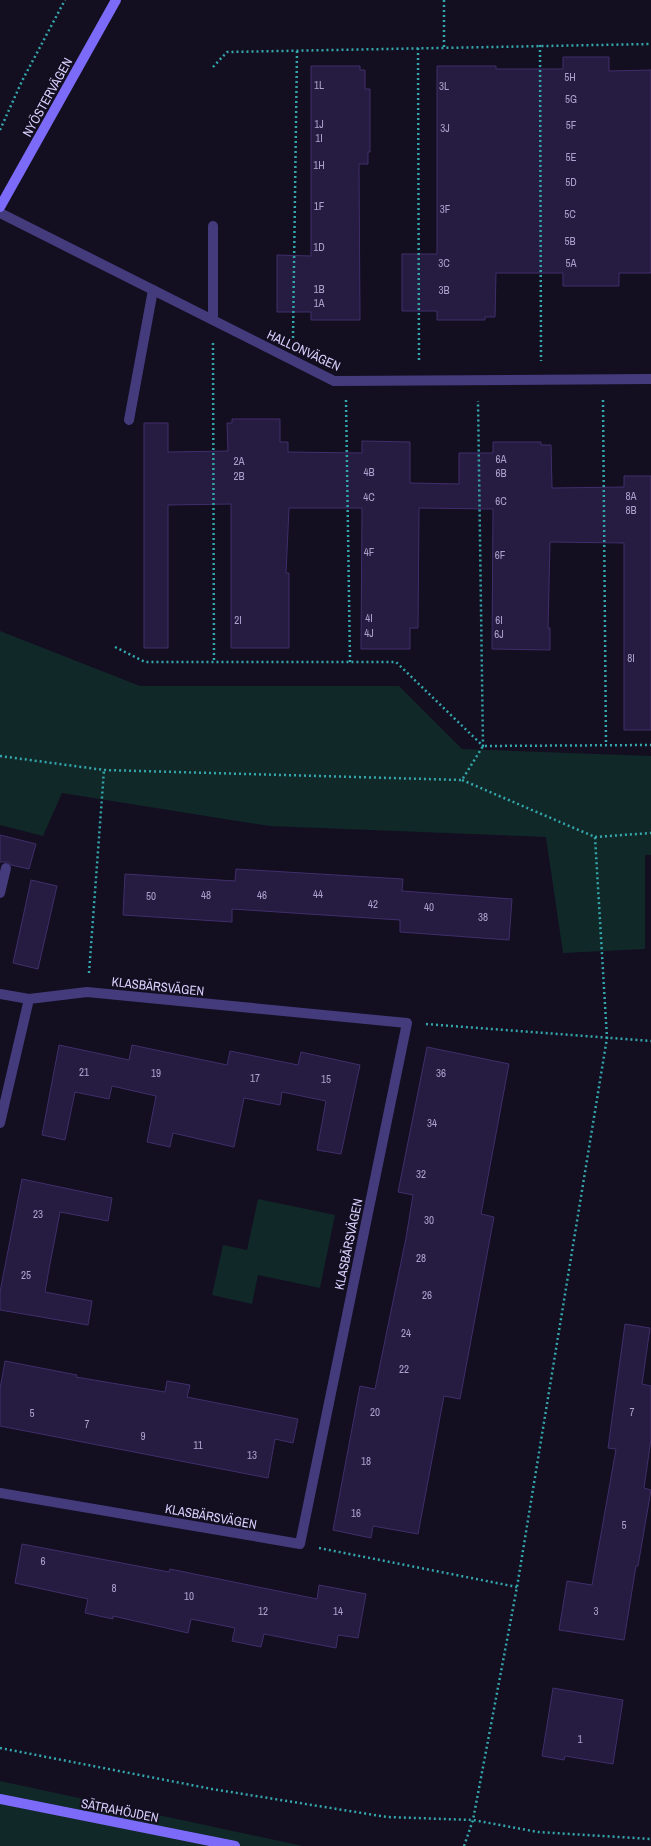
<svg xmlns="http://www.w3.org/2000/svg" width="651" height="1846" font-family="'Archivo Narrow',sans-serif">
	<rect width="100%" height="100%" fill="#130e20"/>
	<g fill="#112829">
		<path d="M0 631 140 686H399L462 749 651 756V855H645V949L563 953 546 837 269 826 62 793 43 836 0 825Z"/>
		<path d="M258 1199 335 1215 320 1288 258 1275 252 1304 212 1295 223 1245 247 1250Z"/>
		<path d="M0 1781 303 1846H0Z"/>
	</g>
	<g fill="#261b40" stroke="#402e6b">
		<path d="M563 57H609V71L651 70V273H619V286H563V273H496L495 317H485V320H437V311H402V254H437V66H496V69H563Z"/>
		<path d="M311 66H360V70H365V89H370V152H368V164H359L360 320H311V312H277V255L311 256Z"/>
		<path d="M232 419H280V442H288V452L362 453V441L410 442V483L459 484V453H493V442H541V445H551L552 488 624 487V476H651V730H624V543L550 542 548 628H550V650L492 649 493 509 419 508 418 628H410V649H361L362 508H289L286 573H289V648H231V504L168 505V648H144V423H168V452L228 451 227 423H232Z"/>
		<path d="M0 835 36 844 29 869 11 865 8 862H0Z"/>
		<path d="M236 869 403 879 402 891 512 899 509 940 400 932V920L232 909V922L123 915 125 874 235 881Z"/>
		<path d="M31 880 57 886 38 969 13 963Z"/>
		<path d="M59 1045 129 1060 132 1045 227 1065 230 1051 298 1065 301 1052 360 1065 341 1154 317 1150 326 1101 282 1092 280 1105 244 1098 234 1147 173 1133 170 1147 147 1142 156 1096 112 1086 109 1099 75 1092 65 1140 42 1135Z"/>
		<path d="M427 1047 509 1064 481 1214 494 1217 460 1399 444 1396 418 1534 373 1526 371 1538 333 1530 360 1386 375 1389 406 1238 413 1195 398 1192Z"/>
		<path d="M22 1179 112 1198 108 1221 60 1212 49 1269 45 1292 92 1301 88 1325 0 1310V1292Z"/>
		<path d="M625 1324 650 1328 642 1384 651 1386V1439L644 1488 651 1490 638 1566H636L624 1640 559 1630 567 1581 592 1585 616 1449 608 1448Z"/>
		<path d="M5 1361 77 1375 76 1377 165 1392 167 1381 190 1385 187 1397 298 1419 293 1443 275 1439 268 1478 0 1426V1389Z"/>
		<path d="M22 1544 169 1572 170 1569 317 1599 319 1585 366 1594 358 1638 338 1635 336 1648 264 1634 261 1647 232 1641 235 1628 191 1619 188 1633 113 1616V1619L85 1613 88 1599 15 1583Z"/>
		<path d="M553 1688 623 1700 613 1764 565 1756 564 1760 542 1756Z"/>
	</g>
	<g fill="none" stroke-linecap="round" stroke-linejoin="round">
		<g stroke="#34a7ac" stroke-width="2.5" stroke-dasharray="2 3" stroke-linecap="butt">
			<path d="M540 45 541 361"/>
			<path d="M444 47V0"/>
			<path d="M418 48 419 361"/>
			<path d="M213 67 227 52 651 44"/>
			<path d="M0 130 22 81 65 0"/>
			<path d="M293 338 297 51"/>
			<path d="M213 343 214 662"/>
			<path d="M346 400 350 662"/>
			<path d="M603 400 606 745"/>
			<path d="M115 647 145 662H396L483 746 478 401"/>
			<path d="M0 756 104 770 462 780 483 746 651 745"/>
			<path d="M462 780 595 837 607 1038 517 1587 473 1820 464 1846"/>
			<path d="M595 837 651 833"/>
			<path d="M89 973 104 770"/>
			<path d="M426 1024 651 1041"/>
			<path d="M319 1548 517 1587"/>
			<path d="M0 1748 212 1789 387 1817 473 1820 538 1832 651 1839"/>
		</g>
		<g stroke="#443b7d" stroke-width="10">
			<path d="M213 226V320"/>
			<path d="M129 420 153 290"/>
			<path d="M0 893 6 868"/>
		</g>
		<g stroke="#443b7d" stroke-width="10">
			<path d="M0 213 334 381 651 379"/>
			<path d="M0 994 29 999"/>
			<path d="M0 1123 29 999 87 992 407 1023 300 1544 0 1493"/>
		</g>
		<g stroke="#7c6bf8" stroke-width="10">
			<path d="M0 207 116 0"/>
			<path d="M0 1799 235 1846"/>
		</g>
	</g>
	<g text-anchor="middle" stroke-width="4" stroke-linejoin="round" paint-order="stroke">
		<g font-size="11" fill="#aca2ce">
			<text x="570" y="81">5H</text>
			<text x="319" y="89">1L</text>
			<text x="444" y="90">3L</text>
			<text x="571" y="103">5G</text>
			<text x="319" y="128">1J</text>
			<text x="571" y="129">5F</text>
			<text x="445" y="132">3J</text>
			<text x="319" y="142">1I</text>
			<text x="571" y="161">5E</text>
			<text x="319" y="169">1H</text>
			<text x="571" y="186">5D</text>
			<text x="319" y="210">1F</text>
			<text x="445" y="213">3F</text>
			<text x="570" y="218">5C</text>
			<text x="570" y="245">5B</text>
			<text x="319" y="251">1D</text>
			<text x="444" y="267">3C</text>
			<text x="571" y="267">5A</text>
			<text x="319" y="293">1B</text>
			<text x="444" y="294">3B</text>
			<text x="319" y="307">1A</text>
			<text x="501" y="463">6A</text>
			<text x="239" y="465">2A</text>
			<text x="369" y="476">4B</text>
			<text x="501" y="477">6B</text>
			<text x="239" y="480">2B</text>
			<text x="631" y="500">8A</text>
			<text x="369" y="501">4C</text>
			<text x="501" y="505">6C</text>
			<text x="631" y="514">8B</text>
			<text x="369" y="556">4F</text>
			<text x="500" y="559">6F</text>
			<text x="369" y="622">4I</text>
			<text x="238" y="624">2I</text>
			<text x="499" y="624">6I</text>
			<text x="369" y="637">4J</text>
			<text x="499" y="638">6J</text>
			<text x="631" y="662">8I</text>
			<text x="318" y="898">44</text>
			<text x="206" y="899">48</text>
			<text x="262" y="899">46</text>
			<text x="151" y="900">50</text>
			<text x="373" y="908">42</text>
			<text x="429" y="911">40</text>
			<text x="483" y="921">38</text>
			<text x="84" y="1076">21</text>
			<text x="156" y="1077">19</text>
			<text x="441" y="1077">36</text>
			<text x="255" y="1082">17</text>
			<text x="326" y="1083">15</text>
			<text x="432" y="1127">34</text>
			<text x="421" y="1178">32</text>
			<text x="38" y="1218">23</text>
			<text x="429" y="1224">30</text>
			<text x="421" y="1262">28</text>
			<text x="26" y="1279">25</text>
			<text x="427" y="1299">26</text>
			<text x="406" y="1337">24</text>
			<text x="404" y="1373">22</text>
			<text x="375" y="1416">20</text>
			<text x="632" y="1416">7</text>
			<text x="32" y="1417">5</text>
			<text x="87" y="1428">7</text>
			<text x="143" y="1440">9</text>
			<text x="198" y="1449">11</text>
			<text x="252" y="1459">13</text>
			<text x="366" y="1465">18</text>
			<text x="356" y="1517">16</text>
			<text x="624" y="1529">5</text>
			<text x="43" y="1565">6</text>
			<text x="114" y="1592">8</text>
			<text x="189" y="1600">10</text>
			<text x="263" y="1615">12</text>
			<text x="338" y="1615">14</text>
			<text x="596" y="1615">3</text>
			<text x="580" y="1743">1</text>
		</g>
		<g font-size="13" fill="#d9cffd" stroke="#130e20">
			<text transform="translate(47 97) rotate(-61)" y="5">NYÖSTERVÄGEN</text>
			<text transform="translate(304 350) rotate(25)" y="5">HALLONVÄGEN</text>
			<text transform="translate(158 986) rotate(6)" y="5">KLASBÄRSVÄGEN</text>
			<text transform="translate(348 1244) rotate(-78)" y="5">KLASBÄRSVÄGEN</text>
			<text transform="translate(211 1516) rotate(10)" y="5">KLASBÄRSVÄGEN</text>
			<text transform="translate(120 1810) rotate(11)" y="5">SÄTRAHÖJDEN</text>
		</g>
	</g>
</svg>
